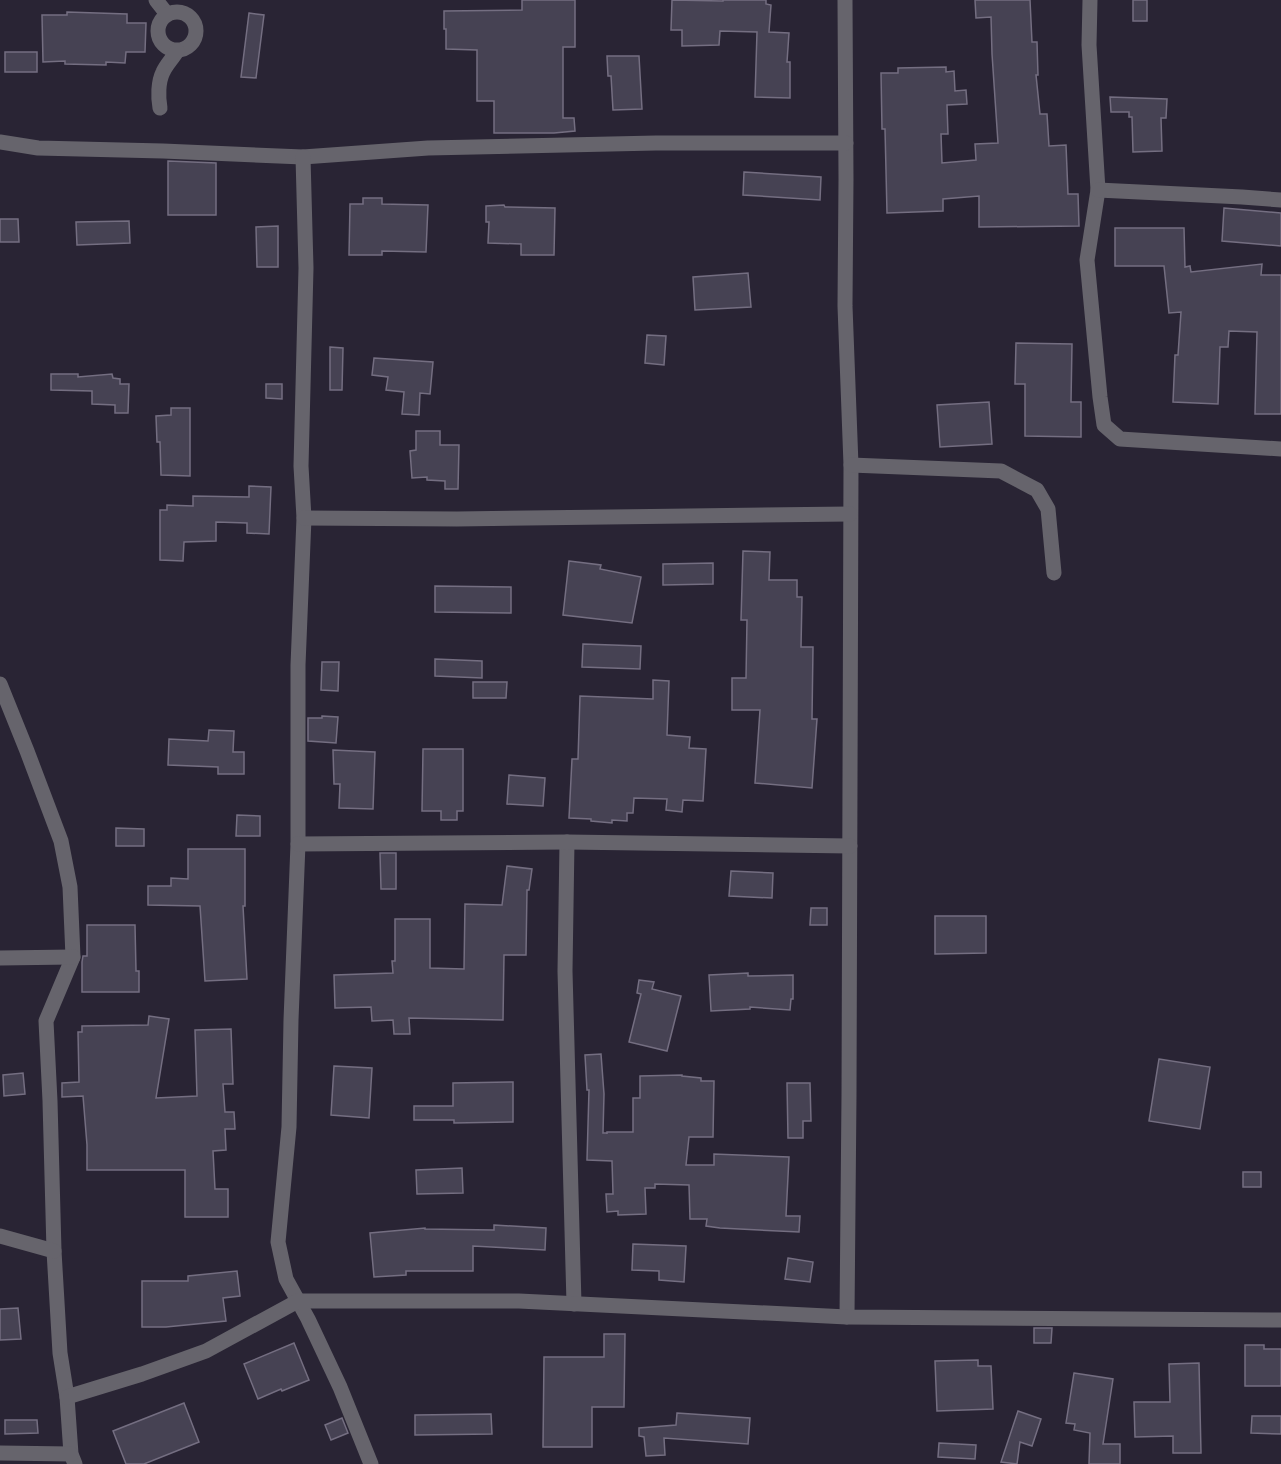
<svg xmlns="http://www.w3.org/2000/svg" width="1281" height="1464" font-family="Lato,sans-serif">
	<rect width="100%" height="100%" fill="#292434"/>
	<g fill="#464253" stroke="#746e81" stroke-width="1.5">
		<path d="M522 0H575V47H563V118H574L575 131 554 133H494V101H477V50L446 49V29H444V11L522 10Z"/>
		<path d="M672 0 723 1V0H766V4L771 5 769 32 789 33 787 62H790V98L755 97 757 32 720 31 719 45 682 46V30H671Z"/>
		<path d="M975 0H1030L1032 42H1037L1038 75H1036L1040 114H1047L1049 146 1066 145 1068 194H1078L1079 226 979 227V196L943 199V211L887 213 885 129H882L881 73H898V68L946 67V72L954 71 955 91 966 90 967 104 947 105 948 134H941L942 163 976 160 975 144 998 143 992 54 991 17 976 18Z"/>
		<rect x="1133" y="0" width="14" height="21"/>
		<path d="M67 12 127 14V23H146L145 52H126L125 63 106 62V65L65 64V61L43 62 42 15H67Z"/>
		<path d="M249 13 264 15 256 78 241 77Z"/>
		<rect x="5" y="52" width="32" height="20"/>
		<path d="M607 56H639L642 109 613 110 611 76H608Z"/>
		<path d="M1110 97 1167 99 1166 118H1161L1162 151 1133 152 1132 117H1129V112H1111Z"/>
		<path d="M168 161 216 163V215H168Z"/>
		<path d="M744 172 821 177 820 200 743 195Z"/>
		<path d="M363 198H382V204L428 205 426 252 382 251V255H349L350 204H363Z"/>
		<path d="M504 205 505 207 555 208 554 255H521V244L488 243 489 222H486V206Z"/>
		<path d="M1224 208 1281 213V246L1222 241Z"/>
		<path d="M0 219H18L19 242H0Z"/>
		<path d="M129 221 130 243 77 245 76 222Z"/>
		<path d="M278 226V267H257L256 227Z"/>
		<path d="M1115 228H1184L1185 267 1190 266 1191 272 1262 264 1261 275H1281V414H1255L1257 332 1229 331 1228 347H1220L1218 404 1173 402 1175 355H1178L1181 312 1169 313 1164 266H1115Z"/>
		<path d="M748 273 751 307 695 310 693 277Z"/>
		<path d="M647 335 666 336 664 365 645 363Z"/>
		<path d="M1016 343 1072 344 1071 402H1081V437L1025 436V384H1015Z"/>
		<path d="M330 347 343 348 342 390H330Z"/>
		<path d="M374 358 433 362 430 394 420 393 419 415 402 414 404 392 386 390 388 377 372 375Z"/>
		<path d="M51 374H78V377L112 374 113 378 120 379V384H129L128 413H115V405L92 404V391L51 390Z"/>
		<path d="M266 384H282V399L266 398Z"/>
		<path d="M989 402 992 444 940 447 937 405Z"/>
		<path d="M171 408H190V476L161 475 160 442H157L156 416 171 415Z"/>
		<path d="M416 431H440V445H459L458 489H445V481L427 480V477L412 478 410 451 416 450Z"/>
		<path d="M249 486 271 487 269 534 247 533V523L216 522V541L184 542 183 561 160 560V510H167V505L193 506V496L249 497Z"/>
		<path d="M743 551 770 552 769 580H797V597H802L801 647H813L812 719H817L812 788 755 783 760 710H732V678H746L747 620H741Z"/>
		<path d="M569 561 601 565 600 569 641 577 632 623 563 615Z"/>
		<path d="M713 563V584L663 585V564Z"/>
		<path d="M435 586 511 587V613L435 612Z"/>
		<path d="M583 644 641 646 640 669 582 667Z"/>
		<path d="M435 659 482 661V678L435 676Z"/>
		<path d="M322 662H339L338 691 321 690Z"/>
		<path d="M653 680 669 681 667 735 690 737 689 748 706 749 703 801 683 800 682 812 666 810 667 799 634 798 633 813H627V821L612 820V823L591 821V819L569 818 572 759H578L580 696 653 699Z"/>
		<path d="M473 682H507L506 698H473Z"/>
		<path d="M322 716 338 717 336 743 308 741V718H322Z"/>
		<path d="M209 730 234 731 233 752H244V774H218V767L168 765 169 739 208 741Z"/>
		<path d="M423 749H463V811H457V820H441V811H422Z"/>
		<path d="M333 750 375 752 373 809 339 808 340 784H334Z"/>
		<path d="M509 775 545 778 543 806 507 804Z"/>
		<path d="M237 815 260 816V836H236Z"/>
		<path d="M116 828 144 829V846H116Z"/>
		<path d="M188 849H245V906H243L247 979 205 981 200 906 148 905V886H171V878L188 879Z"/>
		<path d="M380 853H396V889H381Z"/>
		<path d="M507 866 532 869 529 890H527L526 955H504L503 1020 409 1018 410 1034H394L393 1020 372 1021 371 1007 335 1008 334 975 393 973 392 961H395V919H430V968L464 969 465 904 502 905Z"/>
		<path d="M731 871 773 873 772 898 729 896Z"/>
		<path d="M811 908H827V925H810Z"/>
		<path d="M935 916H986V953L935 954Z"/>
		<path d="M87 925H135L136 971H139V992H82V962L83 956H87Z"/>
		<path d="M748 973V976L793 975V999H791L790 1010 750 1007V1009L711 1011 709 975Z"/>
		<path d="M639 980 654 982 652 989 681 996 667 1051 629 1042 641 994 637 993Z"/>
		<path d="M149 1016 169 1019 156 1098 197 1096 195 1030 231 1029 233 1084H223L225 1112H234L235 1129H225L226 1150 213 1151 215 1189H228V1217H185V1170H87V1145L83 1096 62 1097V1083L79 1082 78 1032H82V1026L148 1025Z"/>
		<path d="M601 1054 604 1094 603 1133H607V1134V1132H633V1098H640V1076L682 1075V1076L701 1078V1081H714L713 1137H689L686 1165H714V1154L789 1157 786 1216H800L799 1232 720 1228 706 1226 707 1219H690L689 1185 655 1184V1188H645L646 1214 618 1215V1211L607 1212 606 1194H613L612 1161 587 1160 589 1090H587L585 1055Z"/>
		<path d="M1159 1059 1210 1067 1200 1129 1149 1121Z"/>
		<path d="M334 1066 372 1068 369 1118 331 1115Z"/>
		<path d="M23 1073 25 1094 4 1096 3 1075Z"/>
		<path d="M513 1082V1122L454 1123V1120H414V1106H453V1083Z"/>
		<path d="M787 1083H810L811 1121H803V1138H788Z"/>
		<path d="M462 1168 463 1193 417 1194 416 1170Z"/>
		<rect x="1243" y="1172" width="18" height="15"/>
		<path d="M494 1225 546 1228 545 1250 473 1246V1271H406V1275L374 1277 370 1233 425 1228V1229L494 1230Z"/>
		<path d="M633 1244 686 1246 684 1282 659 1280V1271L632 1270Z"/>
		<path d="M788 1258 813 1262 810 1282 785 1279Z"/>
		<path d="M237 1271 240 1296 223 1298 226 1321 166 1327H142V1281H188V1276Z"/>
		<path d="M18 1308 21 1339 0 1340V1309Z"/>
		<path d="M1034 1328H1052L1051 1343H1034Z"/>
		<path d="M604 1334H625L624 1407H592V1447H543L544 1357H604Z"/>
		<path d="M294 1343 309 1380 282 1391 281 1389 258 1399 244 1364Z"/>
		<path d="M1245 1345H1264V1349H1281V1386H1245Z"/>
		<path d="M978 1360V1366H991L993 1409 937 1411 935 1361Z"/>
		<path d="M1199 1363 1201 1453H1173V1436L1135 1437 1134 1402H1170L1169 1364Z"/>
		<path d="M1074 1373 1113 1379 1103 1444H1120V1464H1089L1090 1433 1074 1430 1075 1424 1066 1423Z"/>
		<path d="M184 1403 199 1442 144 1464H126L113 1431Z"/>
		<path d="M1018 1411 1041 1419 1032 1446 1020 1442 1017 1464 1001 1462Z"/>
		<path d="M677 1413 750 1418 748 1444 664 1438 665 1455 646 1456 644 1437 639 1436V1428L676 1425Z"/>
		<path d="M491 1414 492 1434 415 1435V1415Z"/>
		<path d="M1252 1416H1281V1434L1251 1433Z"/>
		<path d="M342 1418 348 1433 331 1440 325 1425Z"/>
		<path d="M5 1420H37L38 1433 5 1434Z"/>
		<path d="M939 1443 976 1445 975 1459 938 1457Z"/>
	</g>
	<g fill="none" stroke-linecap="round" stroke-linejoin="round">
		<g stroke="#66646c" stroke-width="15">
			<path d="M156 0 167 14"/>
			<path d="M845 0 846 179 845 306 851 465 849 1095 847 1317"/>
			<path d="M1090 0 1089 45 1098 190 1087 260 1100 397 1104 425 1120 439 1281 449"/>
			<circle cx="177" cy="31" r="19"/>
			<path d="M160 108C158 97 158 82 163 72 166 65 173 58 177 51"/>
			<path d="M0 142 38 148 163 151 303 157 428 148 656 143H846"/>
			<path d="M303 157 306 268 301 466 304 518 298 665V844L291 1020 289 1127 278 1242 286 1279 308 1319 340 1387 371 1464"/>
			<path d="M1098 190 1242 197 1281 200"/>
			<path d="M851 465 1001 471 1037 490 1048 509 1054 573"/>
			<path d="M304 518 457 519 850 514"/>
			<path d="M0 684 27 751 61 841 70 887 73 957 46 1021 50 1101 54 1251 60 1353 67 1397 71 1454 75 1464"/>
			<path d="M567 842 565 971 574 1304"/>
			<path d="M298 844 567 842 850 846"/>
			<path d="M0 958 73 957"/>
			<path d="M0 1236 54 1251"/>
			<path d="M67 1397 142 1374 206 1351 298 1301H519L847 1317 1281 1320"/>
			<path d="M0 1453 71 1454"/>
		</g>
	</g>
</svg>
